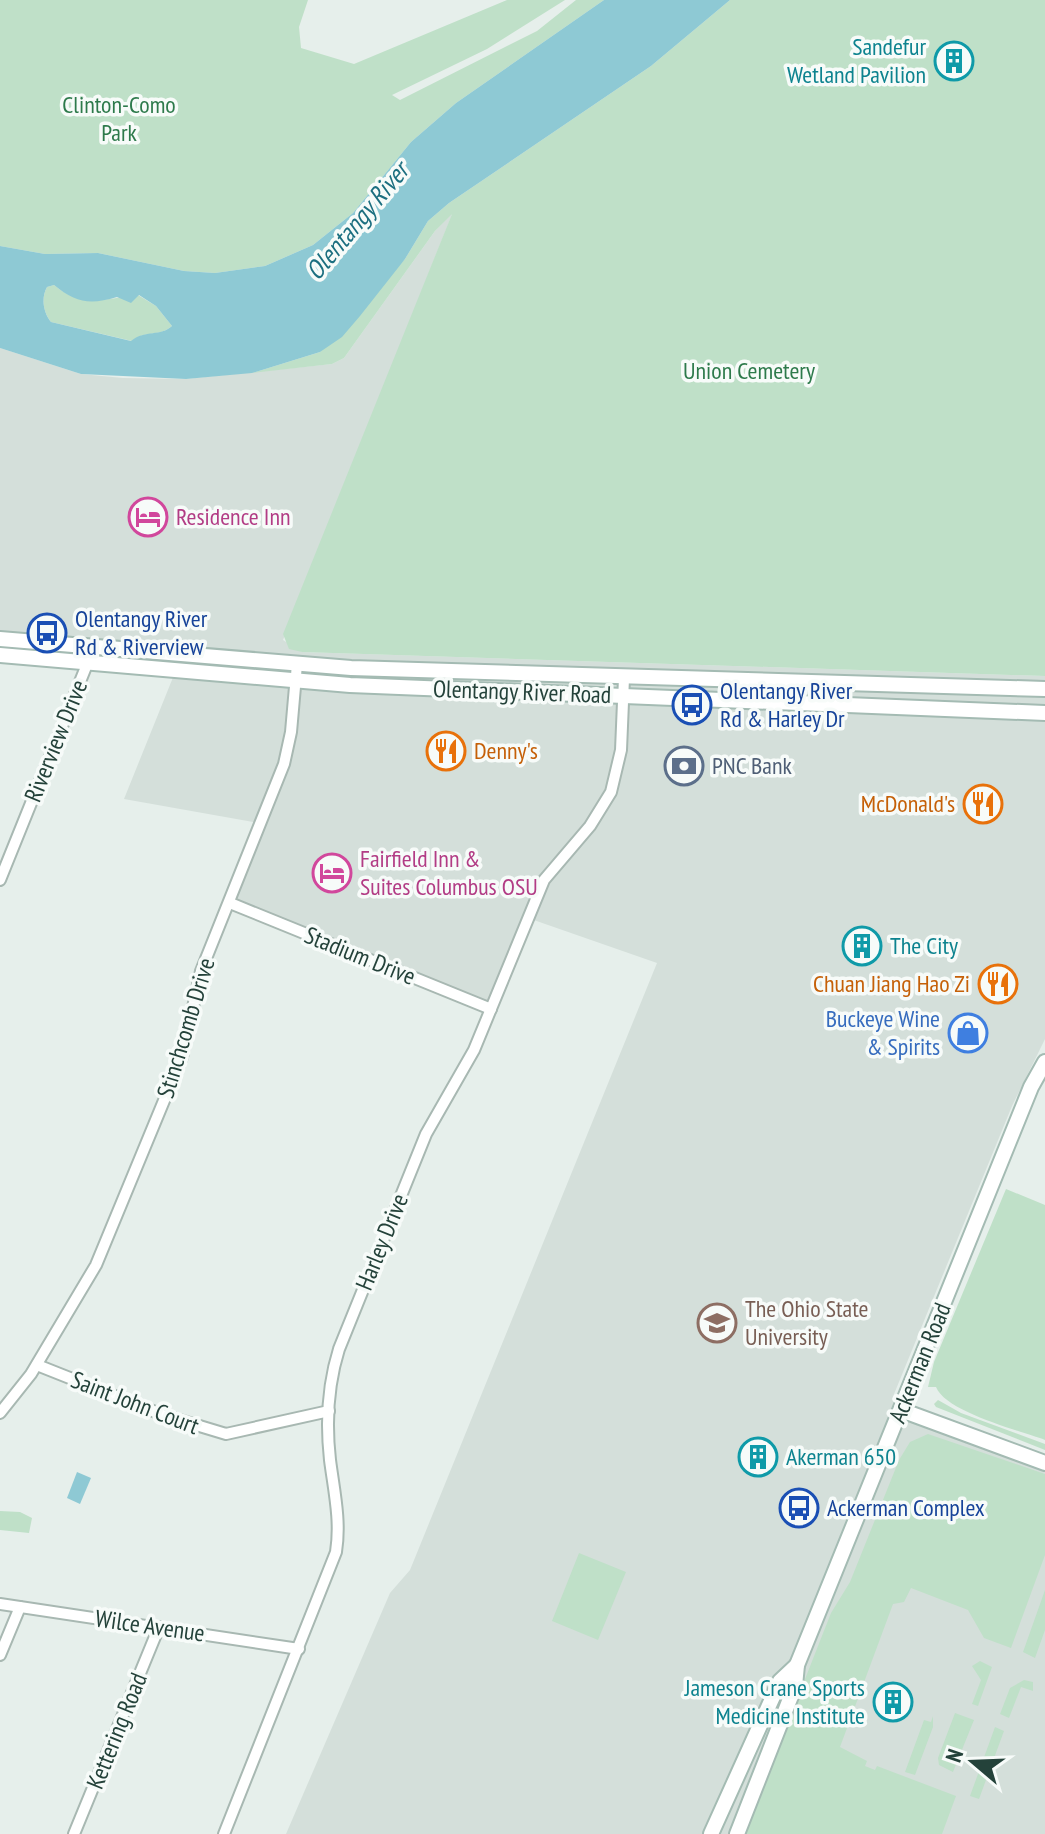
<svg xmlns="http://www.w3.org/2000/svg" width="1045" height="1834" font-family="'PT Sans Narrow',sans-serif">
	<rect width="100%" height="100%" fill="#e6efeb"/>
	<path fill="#d4dfda" d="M453 212 283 640 302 652 1045 676V1039L1012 1106 892 1399 901 1410 1045 1463V1834H286L390 1593 410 1570 657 963 528 918 491 1009 230 903 259 823 124 799 178 665 0 646V348L81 374 123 378 186 379 332 364 344 358 435 231Z"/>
	<g fill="#bfe0c8">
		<path d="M0 0H308L299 27 301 48 354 64 507 0H565L487 49 392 95 400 100 537 31 576 0H604L456 103 411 142 353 213 313 245 265 266 215 273 184 271 98 253 45 254 0 246Z"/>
		<path d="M730 0H1045V676L302 652 289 649 283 634 452 214 435 231 344 358 332 364 252 373 320 352 405 259 428 221 449 203 651 66Z"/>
		<path d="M54 285C82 309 106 298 138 295L156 306 172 326C160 337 145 330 132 341L51 322C43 312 41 298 47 287Z"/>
		<path d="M1006 1189 1045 1205V1440C1018 1430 946 1412 936 1387H928L934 1362Z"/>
		<path d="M938 1400 961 1413 1045 1444V1450L936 1407 934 1404Z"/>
		<path d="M928 1434 1045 1474V1555L1011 1648 984 1638 968 1610 911 1588 904 1602 893 1604 840 1747 867 1761 865 1766 875 1770 877 1766 956 1796 942 1834H744L831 1613 850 1582 899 1460 910 1442Z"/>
		<path d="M0 1511 20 1512 32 1518 29 1533 0 1530Z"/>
		<path d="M579 1553 626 1572 598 1640 552 1621Z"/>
		<path d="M1045 1590V1630L1035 1658 1023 1652Z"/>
		<path d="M980 1661 992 1667 978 1706 972 1704 981 1680 972 1666Z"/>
		<path d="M1024 1680 1033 1682V1691L1021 1687 1009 1718 1000 1714 1010 1688Z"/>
		<path d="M955 1713 974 1720 953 1772 939 1765 938 1758Z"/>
		<path d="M933 1716V1727L915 1775 905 1772 924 1720 931 1722Z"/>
		<path d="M995 1727 1004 1731 979 1799 970 1796Z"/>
	</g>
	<g fill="#8ec9d4" fill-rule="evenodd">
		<path d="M604 0H730L651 66 449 203 428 221 405 259 360 316 342 337 320 352 252 373 186 379 81 374 0 348V246L45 254 98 253 184 271 215 273 265 266 313 245 353 213 411 142 456 103ZM54 285C76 303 90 305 117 297L131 303 139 295 156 306 172 326C160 337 146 329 131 341L51 322C43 312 41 298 47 287Z"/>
		<path d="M77 1472 91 1478 80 1504 67 1498Z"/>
	</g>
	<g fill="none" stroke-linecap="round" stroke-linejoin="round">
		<g stroke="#a8b8b2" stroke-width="14">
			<g id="street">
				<path d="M0 880 94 647"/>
				<path d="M230 903 491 1009"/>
				<path d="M37 1365 163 1415 226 1434 329 1411"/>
				<path d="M0 1413 31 1374 96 1265 182 1057 201 971 284 764 291 732 297 664"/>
				<path d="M0 1604 299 1649"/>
				<path d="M0 1655 20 1607"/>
				<path d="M74 1834 159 1627"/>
				<path d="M224 1834 336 1552C341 1521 334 1491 330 1460 326 1424 328 1384 339 1349L426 1134 474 1050 544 880 590 826 611 792 621 750 624 678"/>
			</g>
		</g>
		<g stroke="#a4bbb3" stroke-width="18">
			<g id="secondary">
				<path d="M0 639 351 668 1045 689"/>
				<path d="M0 655 350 685 1045 713"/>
				<path d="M901 1410 1045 1463"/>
				<path d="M711 1834 780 1681 797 1665"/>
				<path d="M737 1834 795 1686 797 1665 1031 1087 1045 1062"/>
			</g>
		</g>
		<use href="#street" stroke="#fff" stroke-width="10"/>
		<use href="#secondary" stroke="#fff" stroke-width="14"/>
	</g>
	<defs>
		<g id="building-ring" transform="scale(2)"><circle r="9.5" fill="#f7fbf9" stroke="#0f9aa8" stroke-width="1.5"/><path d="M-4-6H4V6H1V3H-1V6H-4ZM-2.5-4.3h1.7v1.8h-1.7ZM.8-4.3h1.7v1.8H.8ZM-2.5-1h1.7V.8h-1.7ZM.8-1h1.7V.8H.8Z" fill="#0f9aa8"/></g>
		<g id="hotel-ring" transform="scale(2)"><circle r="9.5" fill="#f7fbf9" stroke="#d1479c" stroke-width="1.5"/><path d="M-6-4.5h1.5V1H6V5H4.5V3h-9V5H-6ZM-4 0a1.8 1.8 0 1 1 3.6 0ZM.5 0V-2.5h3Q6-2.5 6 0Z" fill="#d1479c"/></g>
		<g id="bus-ring" transform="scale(2)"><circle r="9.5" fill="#f7fbf9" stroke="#1a4fb4" stroke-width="1.5"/><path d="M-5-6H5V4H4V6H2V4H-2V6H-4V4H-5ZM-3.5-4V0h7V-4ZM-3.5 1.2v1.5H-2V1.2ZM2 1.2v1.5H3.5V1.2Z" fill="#1a4fb4"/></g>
		<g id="restaurant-ring" transform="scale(2)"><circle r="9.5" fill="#f7fbf9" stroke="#e8710a" stroke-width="1.5"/><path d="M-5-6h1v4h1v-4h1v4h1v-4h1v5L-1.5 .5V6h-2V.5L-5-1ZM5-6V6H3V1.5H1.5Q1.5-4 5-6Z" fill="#e8710a"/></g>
		<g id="bank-ring" transform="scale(2)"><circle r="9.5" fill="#f7fbf9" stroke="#5c6f8a" stroke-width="1.5"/><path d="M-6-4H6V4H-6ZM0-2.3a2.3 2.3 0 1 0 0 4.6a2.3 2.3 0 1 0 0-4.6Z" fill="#5c6f8a"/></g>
		<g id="shop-ring" transform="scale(2)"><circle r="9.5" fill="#f7fbf9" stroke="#3f7fe0" stroke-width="1.5"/><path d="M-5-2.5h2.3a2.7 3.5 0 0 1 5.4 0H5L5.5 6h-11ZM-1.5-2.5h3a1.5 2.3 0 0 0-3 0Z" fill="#3f7fe0"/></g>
		<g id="university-ring" transform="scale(2)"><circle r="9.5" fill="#f7fbf9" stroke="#8d6e63" stroke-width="1.5"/><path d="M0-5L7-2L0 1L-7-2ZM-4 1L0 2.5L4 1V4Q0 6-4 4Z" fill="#8d6e63"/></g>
	</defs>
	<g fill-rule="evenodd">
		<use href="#building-ring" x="954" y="61"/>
		<use href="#hotel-ring" x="148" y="517"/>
		<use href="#bus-ring" x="47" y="633"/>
		<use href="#bus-ring" x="692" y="705"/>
		<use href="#restaurant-ring" x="446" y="751"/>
		<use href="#bank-ring" x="684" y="766"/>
		<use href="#restaurant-ring" x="983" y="804"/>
		<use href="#hotel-ring" x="332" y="873"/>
		<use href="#building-ring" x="862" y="946"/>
		<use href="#restaurant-ring" x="998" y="984"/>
		<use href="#shop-ring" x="968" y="1033"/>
		<use href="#university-ring" x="717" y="1323"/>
		<use href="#building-ring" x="758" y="1457"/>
		<use href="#bus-ring" x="799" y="1508"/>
		<use href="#building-ring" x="893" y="1702"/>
	</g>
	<g text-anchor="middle" stroke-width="7" stroke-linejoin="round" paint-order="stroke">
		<g font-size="24" fill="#0d838f" stroke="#f7fbf9" text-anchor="end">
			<text x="926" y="55">Sandefur<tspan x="926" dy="28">Wetland Pavilion</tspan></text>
			<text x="890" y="954" text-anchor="start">The City</text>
			<text x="786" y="1465" text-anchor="start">Akerman 650</text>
			<text x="865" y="1696">Jameson Crane Sports<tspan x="865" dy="28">Medicine Institute</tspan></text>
		</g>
		<g font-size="24" fill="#2d7a4b" stroke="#f7fbf9">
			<text x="119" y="113">Clinton-Como<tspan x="119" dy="28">Park</tspan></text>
			<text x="749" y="379">Union Cemetery</text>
		</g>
		<g font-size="24" fill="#b23c85" stroke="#f7fbf9" text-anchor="start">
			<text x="176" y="525">Residence Inn</text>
			<text x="360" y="867">Fairfield Inn &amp;<tspan x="360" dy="28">Suites Columbus OSU</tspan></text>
		</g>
		<g font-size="24" fill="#164399" stroke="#f7fbf9" text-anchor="start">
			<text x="75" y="627">Olentangy River<tspan x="75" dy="28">Rd &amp; Riverview</tspan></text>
			<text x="720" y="699">Olentangy River<tspan x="720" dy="28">Rd &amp; Harley Dr</tspan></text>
			<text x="827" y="1516">Ackerman Complex</text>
		</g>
		<g font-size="24" fill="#24423a" stroke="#f7fbf9">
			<text transform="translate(522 692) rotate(2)" y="8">Olentangy River Road</text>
			<text transform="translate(56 741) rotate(-68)" y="8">Riverview Drive</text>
			<text transform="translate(360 956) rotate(22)" y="8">Stadium Drive</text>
			<text transform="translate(186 1028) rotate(-73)" y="8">Stinchcomb Drive</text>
			<text transform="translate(382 1242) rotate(-68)" y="8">Harley Drive</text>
			<text transform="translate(920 1363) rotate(-68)" y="8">Ackerman Road</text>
			<text transform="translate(135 1403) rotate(21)" y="8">Saint John Court</text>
			<text transform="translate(150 1626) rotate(8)" y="8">Wilce Avenue</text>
			<text transform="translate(117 1731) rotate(-68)" y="8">Kettering Road</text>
		</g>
		<g font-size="24" fill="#c56008" stroke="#f7fbf9" text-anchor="end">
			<text x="474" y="759" text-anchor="start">Denny's</text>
			<text x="955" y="812">McDonald's</text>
			<text x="970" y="992">Chuan Jiang Hao Zi</text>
		</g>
		<g font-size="24" fill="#4e5e75" stroke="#f7fbf9" text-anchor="start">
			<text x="712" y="774">PNC Bank</text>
		</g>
		<g font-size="24" fill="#366cbe" stroke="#f7fbf9" text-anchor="end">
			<text x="940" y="1027">Buckeye Wine<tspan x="940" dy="28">&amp; Spirits</tspan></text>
		</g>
		<g font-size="24" fill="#785e54" stroke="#f7fbf9" text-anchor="start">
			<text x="745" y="1317">The Ohio State<tspan x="745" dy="28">University</tspan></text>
		</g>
		<g font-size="26" font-style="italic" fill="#1c6f80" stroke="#f7fbf9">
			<text transform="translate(357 221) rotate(-50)" y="9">Olentangy River</text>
		</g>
	</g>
	<g transform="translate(973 1762) rotate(289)" stroke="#f7fbf9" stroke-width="6" paint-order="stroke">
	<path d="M0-6L14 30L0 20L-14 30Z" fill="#24423a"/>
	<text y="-12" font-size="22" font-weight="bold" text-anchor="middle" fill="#24423a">N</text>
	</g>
</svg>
